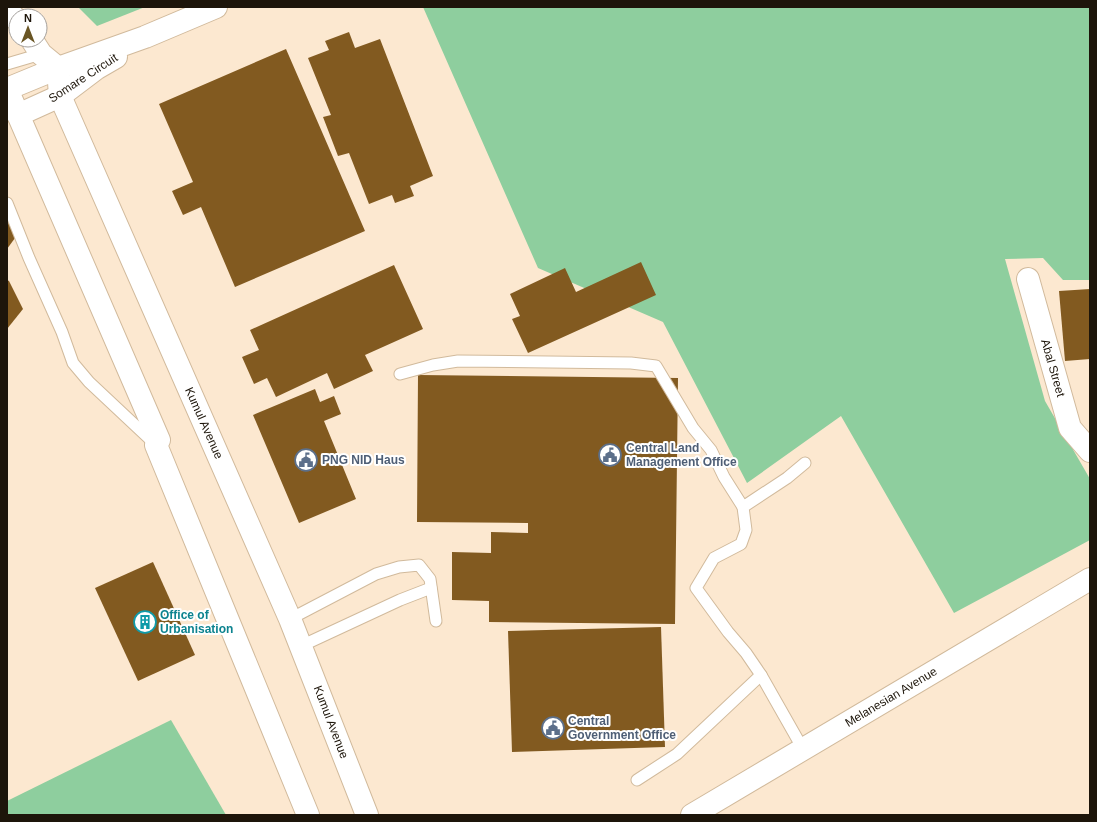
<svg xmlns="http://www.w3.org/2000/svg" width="1097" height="822" font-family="Arial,sans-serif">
	<rect width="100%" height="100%" fill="#fce8d0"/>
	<g fill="#8ece9e">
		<path d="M78 7H145L97 26Z"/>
		<path d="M423 7H1090V280H1063L1043 258 1005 259 1045 401 1090 479V540L954 613 841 416 747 483 663 322 538 268Z"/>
		<path d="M171 720 226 815H7V801Z"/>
	</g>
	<g fill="#825a20">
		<path d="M349 32 355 48 380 39 433 176 410 186 414 196 395 203 392 195 369 204 349 153 338 156 323 117 331 115 308 58 329 50 325 41Z"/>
		<path d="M286 49 365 231 235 287 201 207 183 215 172 191 193 182 159 104Z"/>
		<path d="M7 219 15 238 7 249Z"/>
		<path d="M641 262 656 295 528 353 512 319 520 316 510 294 565 268 576 292Z"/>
		<path d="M394 265 423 329 365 355 373 371 334 389 327 373 276 397 267 378 254 384 242 357 259 350 250 330Z"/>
		<path d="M7 280 9 281 23 309 7 329Z"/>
		<path d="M1090 289V359L1065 361 1059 291Z"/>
		<path d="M418 375 678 378 675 624 489 622V601L452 600V552L491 553V532L528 533V523L417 522Z"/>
		<path d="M315 389 320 402 334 396 341 414 324 421 356 499 299 523 253 415Z"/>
		<path d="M153 562 195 655 138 681 95 588Z"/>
		<path d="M661 627 665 747 512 752 508 631Z"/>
	</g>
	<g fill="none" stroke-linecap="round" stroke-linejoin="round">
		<g stroke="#d1ba9c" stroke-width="13">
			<g id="service">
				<path d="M7 64 41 54"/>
				<path d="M7 203 29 258 62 332 73 363 89 382 154 443"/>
				<path d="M400 374 433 365 458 361 631 363 656 366 693 428 711 450 724 477 743 507"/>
				<path d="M290 619 376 574 399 567 419 565 430 579 436 621"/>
				<path d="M301 646 400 600 431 588"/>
				<path d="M761 675 803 749"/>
				<path d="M637 780 677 754 761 675 746 653 728 632 696 588 714 558 741 544 746 530 743 507 787 478 805 463"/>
			</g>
		</g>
		<g stroke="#d1ba9c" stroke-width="24">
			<g id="minor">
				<path d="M7 10 16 19"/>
				<path d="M32 40 41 54 58 68"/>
				<path d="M1028 279 1070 428 1090 451"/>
				<path d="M692 815 1090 579"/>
			</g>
		</g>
		<g stroke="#d1ba9c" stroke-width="24">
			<g id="tertiary">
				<path d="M216 7 145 37 58 68 7 89 159 440 156 445 308 815"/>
				<path d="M58 68 60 96 290 619 367 815"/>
				<path d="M18 115 60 96 97 68 116 57"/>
			</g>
		</g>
		<use href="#service" stroke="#fff" stroke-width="11"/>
		<use href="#minor" stroke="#fff" stroke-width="22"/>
		<use href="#tertiary" stroke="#fff" stroke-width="22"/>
	</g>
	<defs>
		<g id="civic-ring" transform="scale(1.15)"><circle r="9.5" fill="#fff" stroke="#5c6f8a" stroke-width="1.5"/><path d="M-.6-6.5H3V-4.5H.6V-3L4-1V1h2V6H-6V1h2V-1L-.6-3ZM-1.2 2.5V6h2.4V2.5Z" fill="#5c6f8a"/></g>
		<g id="building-ring" transform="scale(1.15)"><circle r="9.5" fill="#fff" stroke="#0f9aa8" stroke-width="1.5"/><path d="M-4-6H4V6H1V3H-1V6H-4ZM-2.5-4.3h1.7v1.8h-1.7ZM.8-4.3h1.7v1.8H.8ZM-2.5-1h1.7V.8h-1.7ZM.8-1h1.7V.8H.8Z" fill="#0f9aa8"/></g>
	</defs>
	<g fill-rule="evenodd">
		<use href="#civic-ring" x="610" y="455"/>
		<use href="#civic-ring" x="306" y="460"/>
		<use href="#building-ring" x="145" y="622"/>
		<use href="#civic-ring" x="553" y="728"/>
	</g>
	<g text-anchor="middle" stroke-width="4" stroke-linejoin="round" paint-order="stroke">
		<g font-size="12" fill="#1d150a" stroke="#fff">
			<text transform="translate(83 78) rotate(-33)" y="4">Somare Circuit</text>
			<text transform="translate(1053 368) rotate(74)" y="4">Abal Street</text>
			<text transform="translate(204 423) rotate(66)" y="4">Kumul Avenue</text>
			<text transform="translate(891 697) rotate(-31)" y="4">Melanesian Avenue</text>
			<text transform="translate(331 722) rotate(69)" y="4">Kumul Avenue</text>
		</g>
		<g font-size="12" font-weight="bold" fill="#4e5e75" stroke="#fff" text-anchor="start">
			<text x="626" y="452">Central Land<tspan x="626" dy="14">Management Office</tspan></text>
			<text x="322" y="464">PNG NID Haus</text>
			<text x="568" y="725">Central<tspan x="568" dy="14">Government Office</tspan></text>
		</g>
		<g font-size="12" font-weight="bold" fill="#0d838f" stroke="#fff" text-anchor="start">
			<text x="160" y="619">Office of<tspan x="160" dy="14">Urbanisation</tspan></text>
		</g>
	</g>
	<rect width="1097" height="822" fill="none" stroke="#1d150a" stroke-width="16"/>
	<g transform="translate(28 28)"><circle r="19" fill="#ffffff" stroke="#a5a19d"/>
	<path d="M0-3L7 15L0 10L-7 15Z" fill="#695524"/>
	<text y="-6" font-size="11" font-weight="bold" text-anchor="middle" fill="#1d150a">N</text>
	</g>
</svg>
